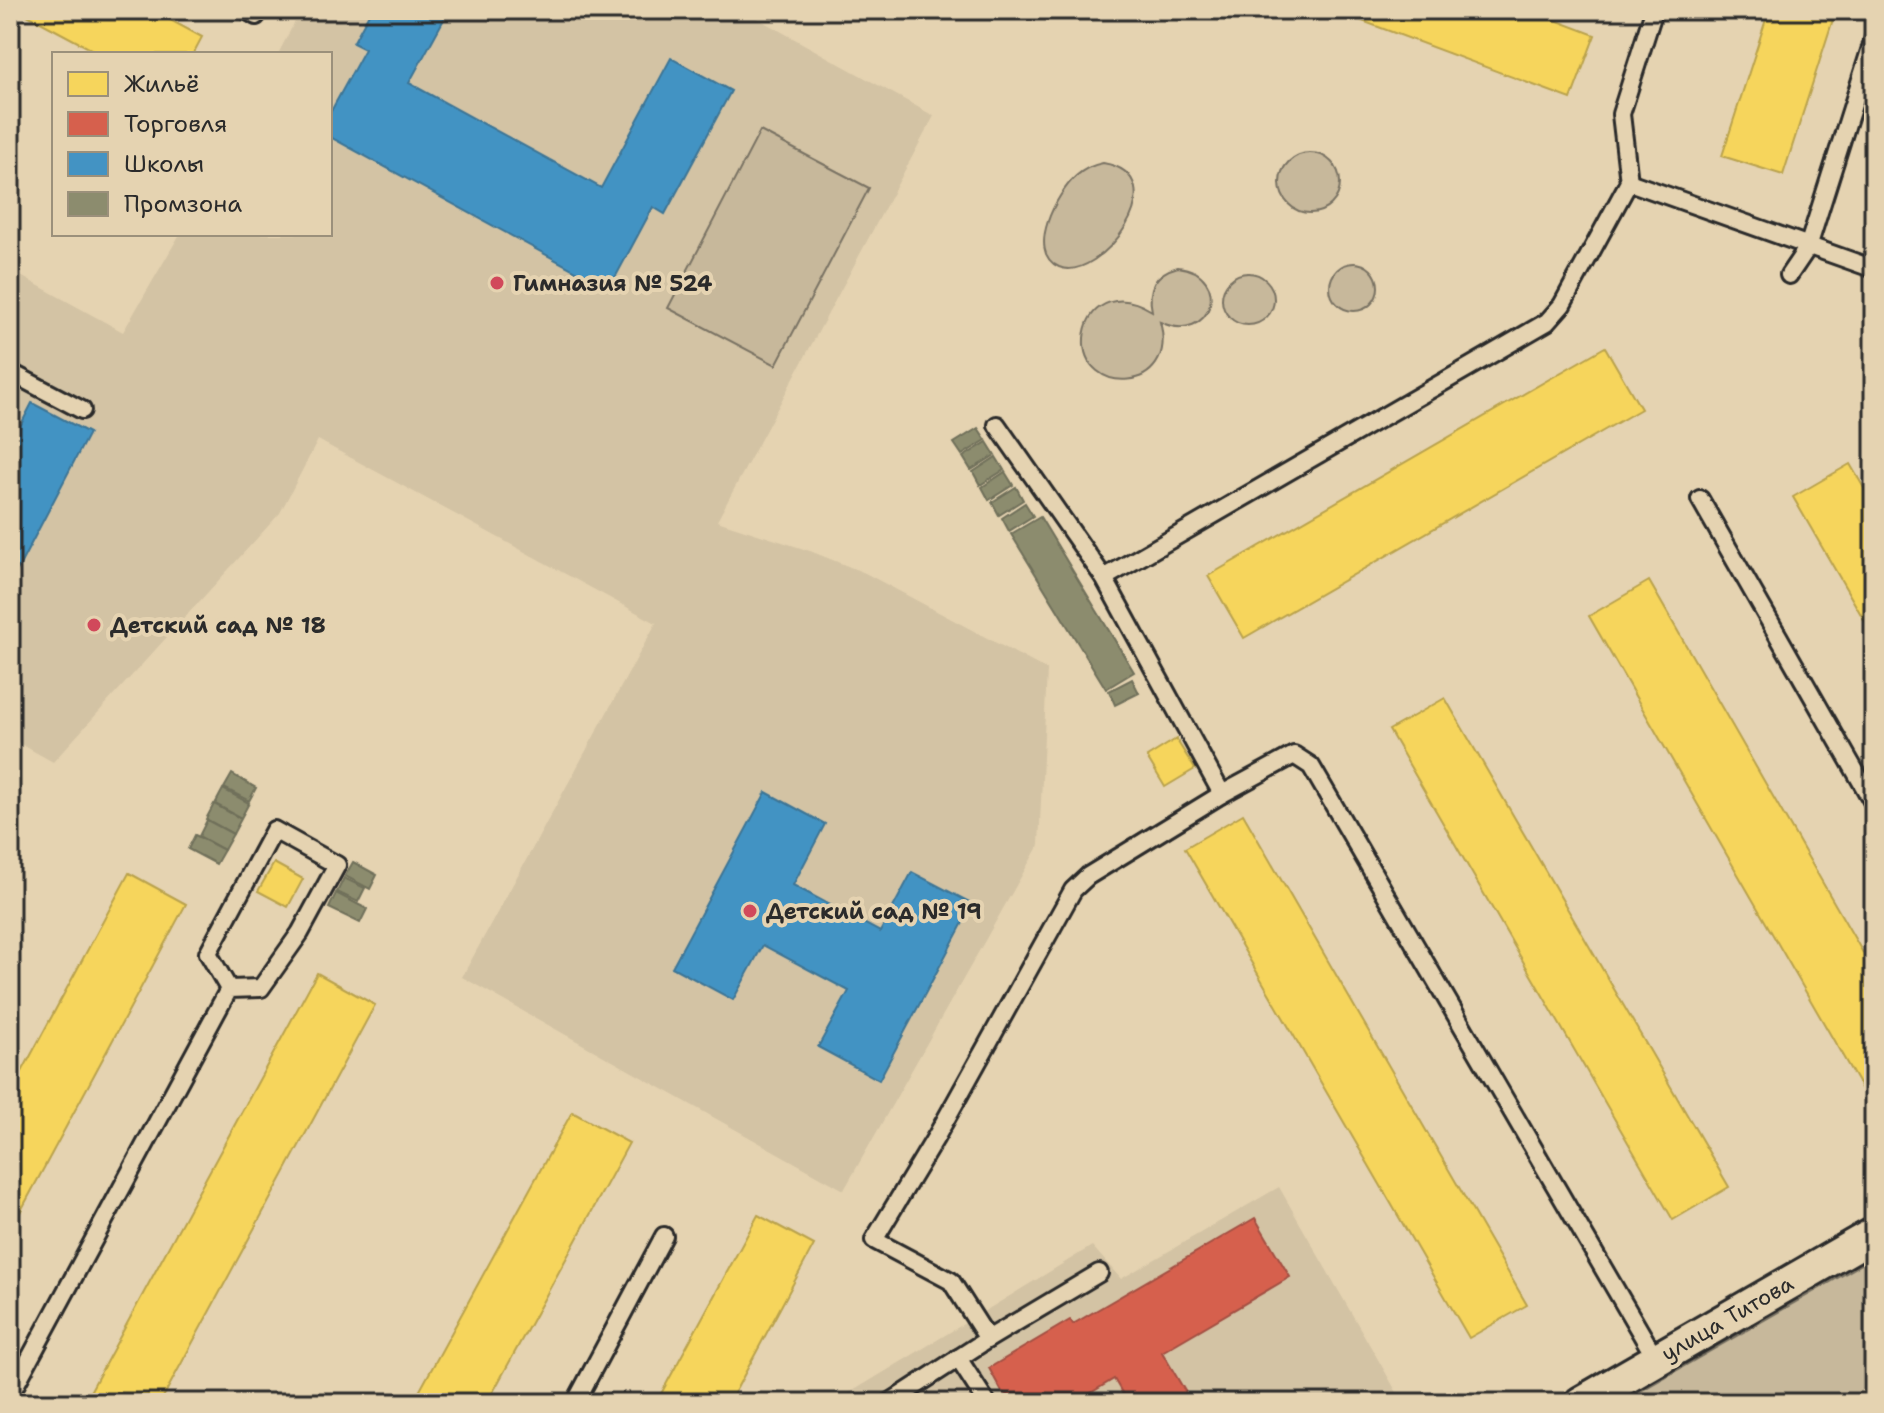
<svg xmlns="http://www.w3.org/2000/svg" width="1884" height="1413" font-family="'Shantell Sans',sans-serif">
	<rect width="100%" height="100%" fill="#e5d3b1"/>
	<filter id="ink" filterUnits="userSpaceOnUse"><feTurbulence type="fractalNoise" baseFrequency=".0125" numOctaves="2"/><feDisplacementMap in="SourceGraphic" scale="16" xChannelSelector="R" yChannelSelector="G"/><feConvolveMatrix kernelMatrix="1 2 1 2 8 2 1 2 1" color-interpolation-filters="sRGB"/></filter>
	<g filter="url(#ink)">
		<g fill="#d3c3a4">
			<path d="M301 10H742L934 116 717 521 810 551 865 573 1047 670 1039 845 844 1190 462 977 656 623 318 440 280 513 53 762 10 738V270L123 332 180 234H330V54H278Z"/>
			<path d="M1279 1187 1403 1403H833L1092 1246 1121 1279Z"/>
		</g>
		<g fill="#c7b89b" stroke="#797263" stroke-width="2">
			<path d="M760 131 869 188 776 365 668 308Z"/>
			<circle cx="1310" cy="183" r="30"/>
			<path d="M1103 163C1181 176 1100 284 1059 267 1025 252 1057 193 1076 176 1084 169 1092 165 1103 163Z"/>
			<circle cx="1354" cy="287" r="24"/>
			<path d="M1178 267C1233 273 1213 347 1160 322 1180 395 1080 397 1084 338 1085 326 1090 314 1100 307 1118 295 1136 301 1152 311 1147 288 1155 273 1178 267Z"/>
			<circle cx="1248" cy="299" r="26"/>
			<path d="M1874 1257V1403H1620Z"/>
		</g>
		<g fill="#f6d55c" stroke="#b9a24d" stroke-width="2">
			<path d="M18 10H152L202 37 193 54H100Z"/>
			<path d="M1333 10H1529L1595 35 1571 99Z"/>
			<path d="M1769 10H1836L1783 175 1722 156Z"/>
			<path d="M1605 347 1641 409 1244 638 1208 576Z"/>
			<path d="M1850 464 1874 505V637L1793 497Z"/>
			<path d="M1649 581 1874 972V1103L1871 1105 1589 616Z"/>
			<path d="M1445 698 1729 1187 1673 1220 1389 730Z"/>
			<path d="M1176 739 1195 769 1165 787 1147 757Z"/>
			<path d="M1243 814 1527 1305 1469 1338 1185 848Z"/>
			<path d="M274 863 303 879 288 907 258 891Z"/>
			<path d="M129 873 186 904 10 1231V1094Z"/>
			<path d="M317 973 375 1005 160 1403H84Z"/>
			<path d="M572 1112 629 1143 567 1257 487 1403H413Z"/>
			<path d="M758 1215 814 1245 729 1403H656Z"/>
		</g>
		<path fill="#d6604d" stroke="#a35043" stroke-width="2" d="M1255 1218 1290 1277 1162 1352 1192 1403H1128L1114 1379 1074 1403H1023L1002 1392 989 1368 1070 1320 1073 1324Z"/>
		<g fill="#4393c3" stroke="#3c7495" stroke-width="2">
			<path d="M371 10H449L409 83 601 188 671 58 731 91 665 214 653 207 609 289 330 137V113L365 49 353 43Z"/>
			<path d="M32 403 89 433 10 584V446Z"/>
			<path d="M766 792 825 824 793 885 880 932 912 872 973 904 879 1080 818 1047 849 991 763 945 733 1000 672 967Z"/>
		</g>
		<g fill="#8c8c6e" stroke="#6f6f5a" stroke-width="2">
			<path d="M978 428 986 440 962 455 954 443Z"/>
			<path d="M987 442 995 455 971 470 963 457Z"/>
			<path d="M996 457 1004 470 980 485 973 472Z"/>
			<path d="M1005 472 1013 485 989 500 982 487Z"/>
			<path d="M1016 487 1023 500 999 515 992 502Z"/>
			<path d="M1025 503 1033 516 1009 531 1002 518Z"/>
			<path d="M1040 517 1134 672 1106 689 1011 534Z"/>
			<path d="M1132 679 1139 693 1115 705 1109 691Z"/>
			<path d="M232 774 256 788 249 801 224 788Z"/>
			<path d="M223 789 249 803 241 818 215 804Z"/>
			<path d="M214 804 241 819 233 834 206 819Z"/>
			<path d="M207 820 233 834 224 850 199 836Z"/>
			<path d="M195 835 224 850 216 864 188 849Z"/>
			<path d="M353 862 377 875 370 889 345 876Z"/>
			<path d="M344 878 365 888 358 902 337 892Z"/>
			<path d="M336 893 367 909 360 923 329 908Z"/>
		</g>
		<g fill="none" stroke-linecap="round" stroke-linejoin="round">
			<g stroke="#2b2b2b" stroke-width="22">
				<g id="service">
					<path d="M246 10 256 16"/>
					<path d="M1629 182 1621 114 1654 10"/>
					<path d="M1789 275 1808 247 1874 38"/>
					<path d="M10 372 82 410"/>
					<path d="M997 425 1104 578"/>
					<path d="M1700 499 1874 804"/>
					<path d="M988 1339 951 1281 874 1240 936 1137 1073 890 1088 876 1222 794"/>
					<path d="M958 1358 987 1403"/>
					<path d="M1656 1359 1311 766 1294 755 1222 794 1104 578 1547 322 1562 305 1629 182 1874 269"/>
					<path d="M10 1395 229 989 208 953 274 830 337 865 300 933 261 988 229 989"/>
					<path d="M575 1403 664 1236"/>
					<path d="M889 1403 988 1339 1099 1273"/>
				</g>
			</g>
			<g stroke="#2b2b2b" stroke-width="38">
				<path id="minor" d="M1581 1403 1874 1234"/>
			</g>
			<use href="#service" stroke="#e5d3b1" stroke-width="16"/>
			<use href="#minor" stroke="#e5d3b1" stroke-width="32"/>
		</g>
	</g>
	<g fill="#d1495b" stroke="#e5d3b1" stroke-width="3">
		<circle cx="497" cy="283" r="8"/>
		<circle cx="94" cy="625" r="8"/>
		<circle cx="750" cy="911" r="8"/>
	</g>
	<g text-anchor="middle" stroke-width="8" stroke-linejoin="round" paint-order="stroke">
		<g font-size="22" font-weight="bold" fill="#2b2b2b" stroke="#e5d3b1" text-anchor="start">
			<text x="513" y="291">Гимназия № 524</text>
			<text x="110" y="633">Детский сад № 18</text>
			<text x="766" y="919">Детский сад № 19</text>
		</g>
		<g font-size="22" fill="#2b2b2b" stroke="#e5d3b1">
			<text transform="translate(1727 1318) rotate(-30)" y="8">улица Титова</text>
		</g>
	</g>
	<rect width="1884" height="1413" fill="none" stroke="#e5d3b1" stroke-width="40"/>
	<rect x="20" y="20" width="1844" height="1373" fill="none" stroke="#2b2b2b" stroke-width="3" filter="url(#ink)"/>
	<rect x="52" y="52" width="280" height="184" fill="#e5d3b1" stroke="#9b907b" stroke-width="2"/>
	<rect x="68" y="72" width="40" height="24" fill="#f6d55c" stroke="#9b907b" stroke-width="2"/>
	<text x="124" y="92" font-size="24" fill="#2b2b2b">Жильё</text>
	<rect x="68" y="112" width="40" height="24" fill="#d6604d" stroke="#9b907b" stroke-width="2"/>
	<text x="124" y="132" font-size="24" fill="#2b2b2b">Торговля</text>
	<rect x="68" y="152" width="40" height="24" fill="#4393c3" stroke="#9b907b" stroke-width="2"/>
	<text x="124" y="172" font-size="24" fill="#2b2b2b">Школы</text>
	<rect x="68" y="192" width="40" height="24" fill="#8c8c6e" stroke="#9b907b" stroke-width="2"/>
	<text x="124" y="212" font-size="24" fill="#2b2b2b">Промзона</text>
</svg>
